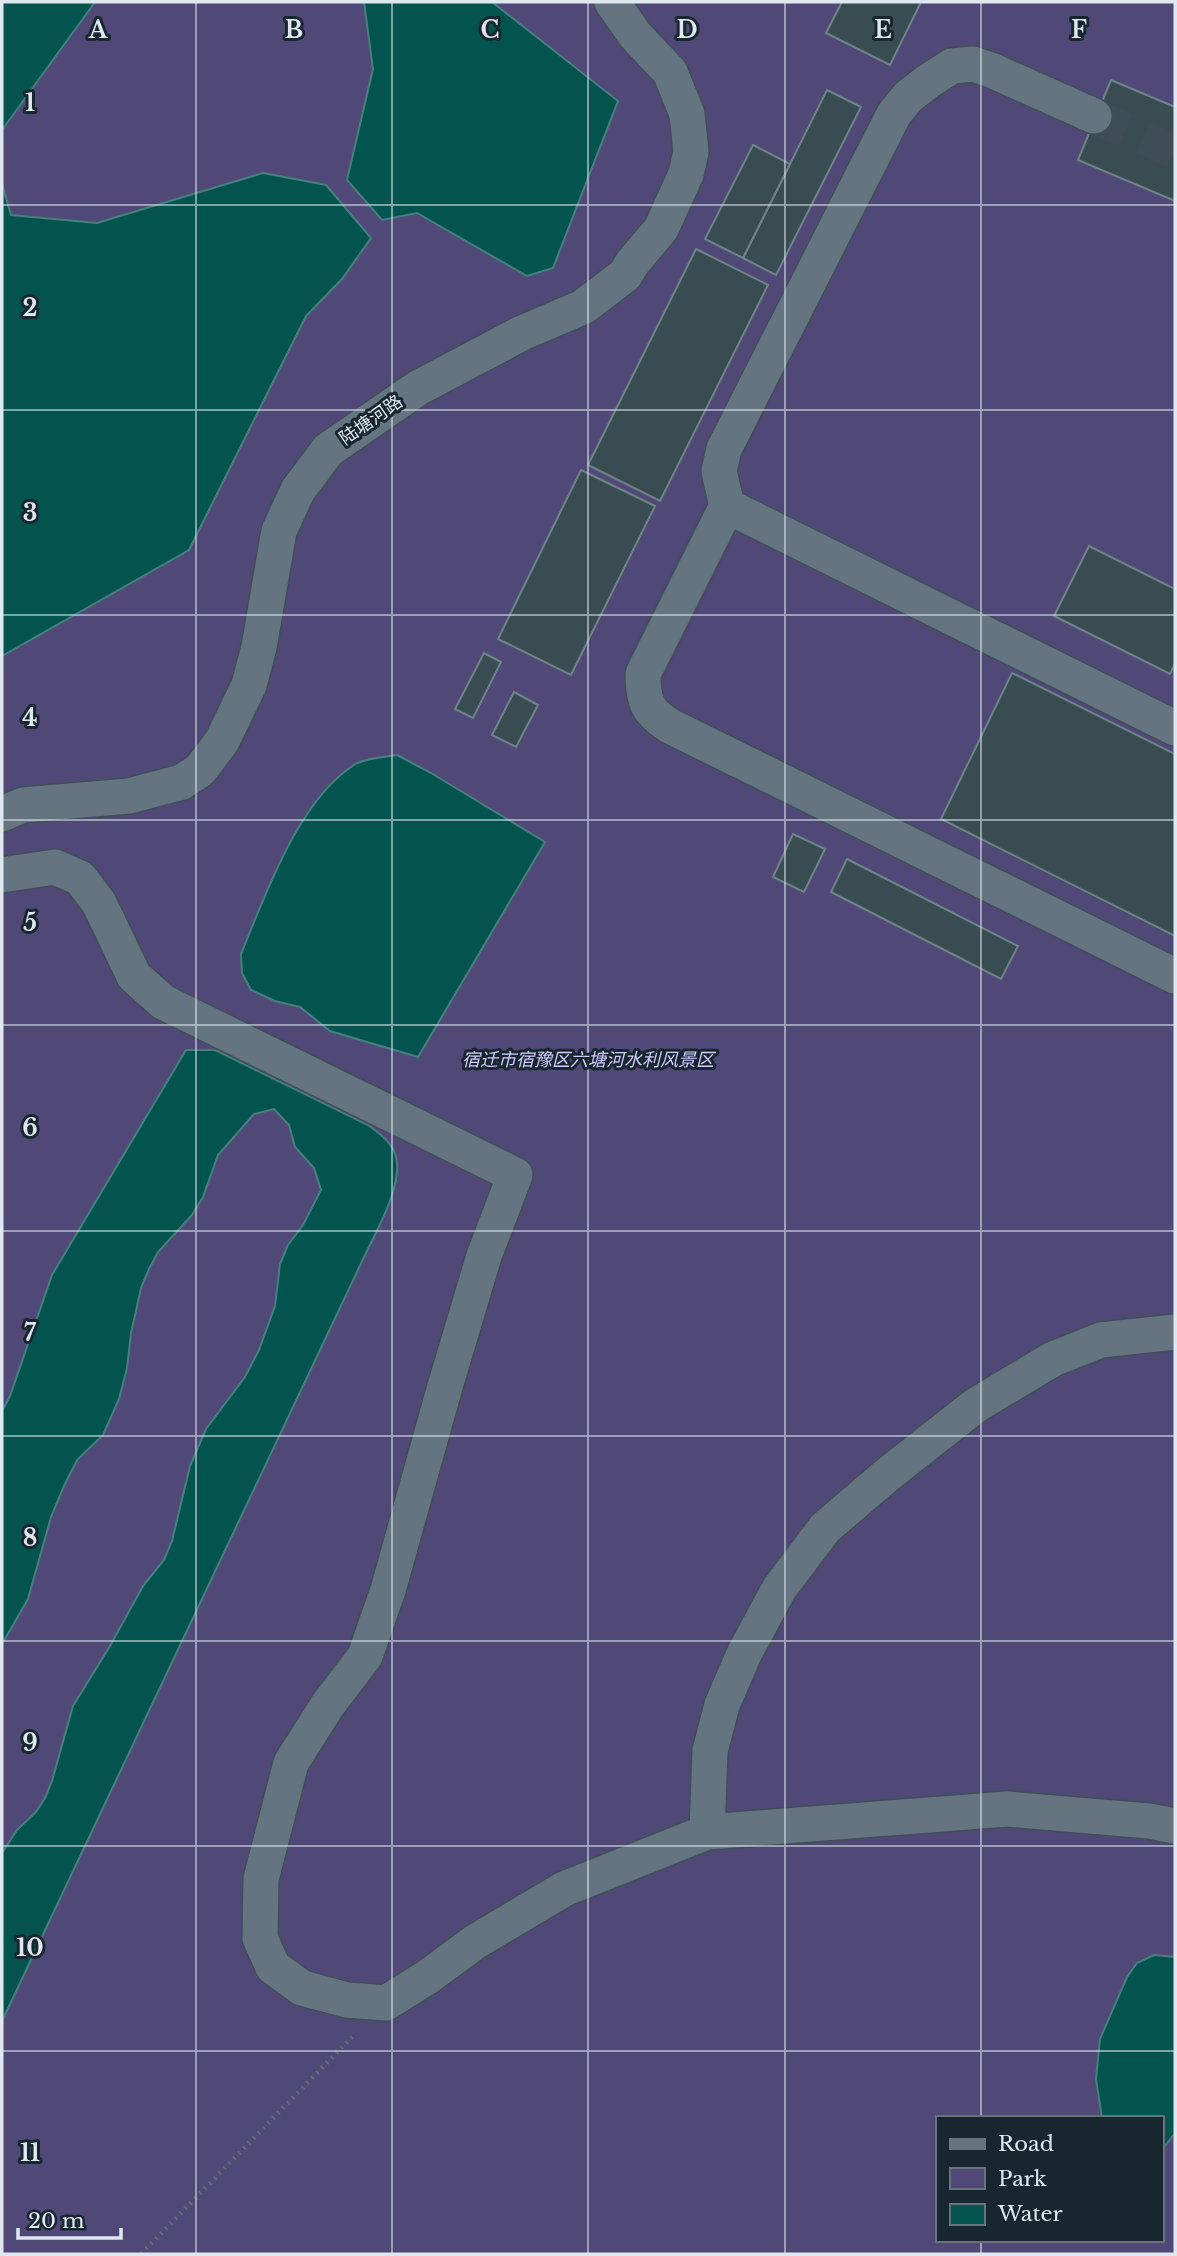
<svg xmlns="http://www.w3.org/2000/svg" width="1177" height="2256" font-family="'Libre Baskerville','Noto Sans SC',serif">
	<rect width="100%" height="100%" fill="#22303a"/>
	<path fill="#504978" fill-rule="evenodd" d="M2 2H1175V2254H2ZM937 2118H1161V2240H937Z"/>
	<g fill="#03544f" stroke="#45807f" stroke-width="2">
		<path d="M2 2H95L2 130Z"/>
		<path d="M364 2H492L618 101 553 268 527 276 417 213 382 220 347 180 373 69Z"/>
		<path d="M263 173 326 185 371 238 342 279 306 316 189 550 2 656V184L11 215 97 223Z"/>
		<path d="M397 755 431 773 545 842 418 1057 330 1031 300 1007 275 1001 251 990 242 973 241 954C266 894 298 801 354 765 365 758 384 757 397 755Z"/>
		<path d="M186 1050H215L368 1125C379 1133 393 1143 396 1157 403 1185 377 1230 365 1255L2 2021V1853L17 1830 36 1812 45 1798 52 1781 73 1706 110 1646 143 1586 164 1560 172 1541 190 1466 206 1429 245 1377 259 1350 275 1306 280 1264 288 1245 303 1225 321 1190 314 1168 295 1147 289 1125 274 1109 254 1114 218 1155 203 1197 192 1215 158 1252 149 1269 141 1288 131 1333 127 1368 119 1399 103 1435 77 1460 64 1486 51 1517 28 1599 2 1644V1411L10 1396 52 1275Z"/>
		<path d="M1154 1955 1175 1957V2133L1161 2151V2118H1102L1096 2079 1100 2039 1127 1977 1137 1963Z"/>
	</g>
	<g fill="#384c51" stroke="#6e8489" stroke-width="2">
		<path d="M842 2H921L890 65 826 33Z"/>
		<path d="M1111 80 1175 107V201L1078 160Z"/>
		<path d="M827 90 861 107 776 275 743 258Z"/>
		<path d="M753 145 790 164 743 258 705 239Z"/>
		<path d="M696 249 768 285 660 501 588 465Z"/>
		<path d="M581 470 655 506 571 675 498 639Z"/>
		<path d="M1089 546 1175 589V664L1170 674 1054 616Z"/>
		<path d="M484 653 501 662 473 718 455 709Z"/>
		<path d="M1012 673 1175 754V936L941 819Z"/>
		<path d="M514 692 538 705 516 747 492 735Z"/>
		<path d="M793 834 825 849 804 892 773 877Z"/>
		<path d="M847 859 1018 946 1001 979 831 892Z"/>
	</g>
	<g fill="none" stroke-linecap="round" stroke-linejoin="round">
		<path stroke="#3e4c55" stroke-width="35" stroke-dasharray="35 18" stroke-linecap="butt" d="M1094 116 1175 152"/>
		<g stroke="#414e57" stroke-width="38">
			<g id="minor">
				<path d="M1094 116 991 70 973 64 952 66 927 82 908 97 894 114 724 449 719 471 727 506 1175 728"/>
				<path d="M727 506 643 674C643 701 647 712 670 726L1175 976"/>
				<path d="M2 814 23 805 129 796 182 782 200 770 222 741 249 685 259 647 279 531 298 490 328 450 418 388 522 333 583 307 625 275 633 262 661 229 686 174 691 152 687 114 670 72 635 35 612 2"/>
				<path d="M2 875 55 867 80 878 99 903 134 976 163 1002 515 1175 484 1256 444 1390 388 1590 365 1656 327 1706 291 1763 261 1879 260 1938 273 1967 302 1988 347 2000 386 2003 429 1976 475 1942 564 1889 707 1832 1007 1809 1149 1821 1175 1826"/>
				<path d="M707 1832 710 1751 722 1705 744 1654 779 1589 825 1528 887 1475 976 1405 1053 1359 1101 1340 1175 1332"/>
			</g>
		</g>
		<path stroke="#5f6c75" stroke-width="4.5" stroke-dasharray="2 5" stroke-linecap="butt" d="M141 2254 353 2036"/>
		<use href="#minor" stroke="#647480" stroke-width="35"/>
	</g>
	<path fill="none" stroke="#dfe8ef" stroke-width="2" stroke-opacity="0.55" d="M196 2V2254M392 2V2254M588 2V2254M785 2V2254M981 2V2118M2 205H1175M2 410H1175M2 615H1175M2 820H1175M2 1025H1175M2 1231H1175M2 1436H1175M2 1641H1175M2 1846H1175M2 2051H1175M981 2240V2254"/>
	<g text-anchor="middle" stroke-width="6" stroke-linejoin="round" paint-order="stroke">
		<g font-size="18" fill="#dfe8ef" stroke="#182630">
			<text transform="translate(371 420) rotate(-35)" y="6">陆塘河路</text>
		</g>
		<g font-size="18" font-style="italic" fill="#d1cbfe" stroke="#182630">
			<text x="588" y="1066">宿迁市宿豫区六塘河水利风景区</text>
		</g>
	</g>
	<g font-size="23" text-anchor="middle" font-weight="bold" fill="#dfe8ef" stroke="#182630" stroke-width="6" stroke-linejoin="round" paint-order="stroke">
		<text x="98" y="38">A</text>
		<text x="294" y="38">B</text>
		<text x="490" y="38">C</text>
		<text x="687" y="38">D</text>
		<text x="883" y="38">E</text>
		<text x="1079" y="38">F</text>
		<text x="30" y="111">1</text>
		<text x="30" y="316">2</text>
		<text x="30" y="521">3</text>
		<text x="30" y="726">4</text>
		<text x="30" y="931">5</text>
		<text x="30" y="1136">6</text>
		<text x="30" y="1341">7</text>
		<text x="30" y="1546">8</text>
		<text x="30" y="1751">9</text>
		<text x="30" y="1956">10</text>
		<text x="30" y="2161">11</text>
	</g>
	<rect width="1177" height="2256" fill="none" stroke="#dfe8ef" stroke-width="7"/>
	<rect x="936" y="2116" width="228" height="126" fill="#182630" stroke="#68747c" stroke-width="2"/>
	<rect x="950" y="2139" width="35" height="10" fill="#647480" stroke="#68747c" stroke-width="2"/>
	<text x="998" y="2151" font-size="21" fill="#dfe8ef">Road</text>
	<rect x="950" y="2168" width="35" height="21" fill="#504978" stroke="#68747c" stroke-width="2"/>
	<text x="998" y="2186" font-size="21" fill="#dfe8ef">Park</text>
	<rect x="950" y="2204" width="35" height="21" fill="#03544f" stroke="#68747c" stroke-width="2"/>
	<text x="998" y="2221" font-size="21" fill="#dfe8ef">Water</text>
	<path d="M18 2228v10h103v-10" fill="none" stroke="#dfe8ef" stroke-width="3.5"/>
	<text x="28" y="2228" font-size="21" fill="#dfe8ef" stroke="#182630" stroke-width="5" paint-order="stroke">20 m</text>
</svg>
